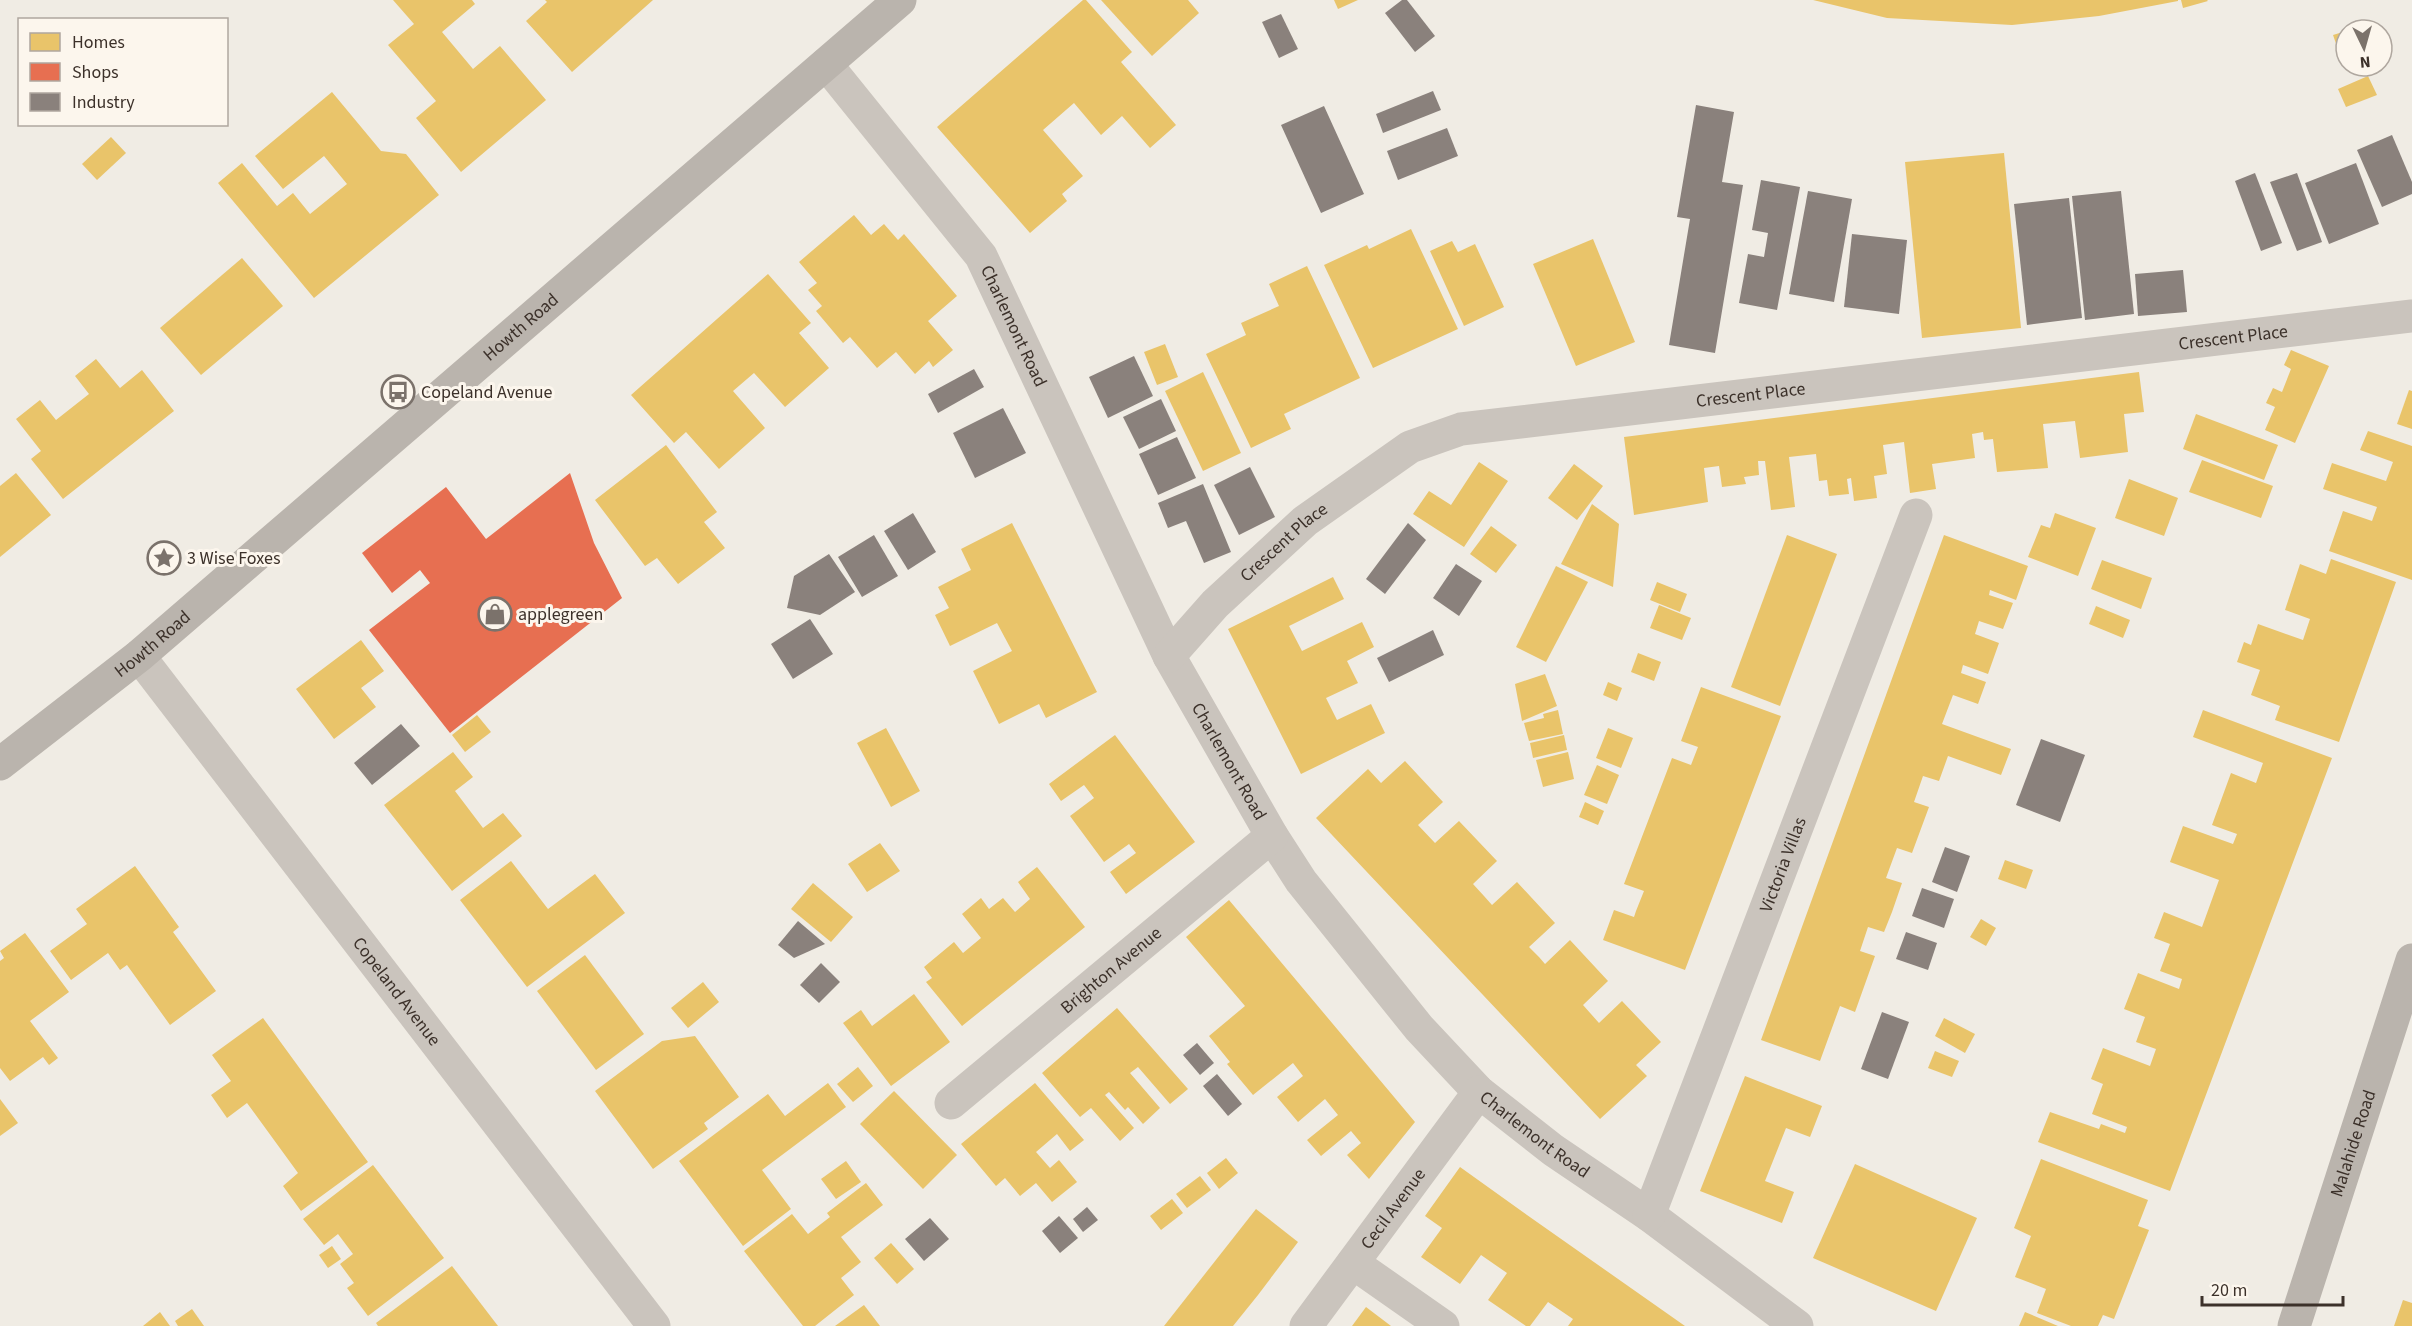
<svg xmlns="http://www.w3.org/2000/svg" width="2412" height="1326" font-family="'Source Sans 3',sans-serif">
	<rect width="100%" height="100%" fill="#f0ece4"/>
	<g fill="#e9c46a">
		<path d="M393 0H472L475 4 442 32 473 69 500 46 546 100 461 172 416 118 436 101 388 45 414 24Z"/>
		<path d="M545 0H653L572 72 526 21 547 2Z"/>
		<path d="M1083 0H1086L1132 52 1121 62 1176 125 1150 148 1122 116 1101 135 1074 103 1043 130 1083 176 1062 194 1067 201 1030 233 937 127Z"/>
		<path d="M1101 0H1188L1199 13 1152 56Z"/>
		<path d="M1334 0H1358L1338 9Z"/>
		<path d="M1813 0H2178V1L2099 16 2012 25 1887 18Z"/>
		<path d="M2181 0H2207L2208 1 2183 8Z"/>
		<path d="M2346 31V53L2340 55 2333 35Z"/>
		<path d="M2368 76 2377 95 2346 107 2338 89Z"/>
		<path d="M332 92 381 151 406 154 439 195 314 298 218 183 242 163 277 206 293 193 310 214 347 184 324 156 283 189 255 156Z"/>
		<path d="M111 137 126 153 97 180 82 164Z"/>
		<path d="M2004 153 2021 328 1922 338 1905 162Z"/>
		<path d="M854 215 871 235 884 224 898 240 904 234 957 296 928 321 953 350 933 367 929 361 915 374 896 352 877 368 850 337 843 343 816 311 822 306 808 290 817 283 799 262Z"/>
		<path d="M1411 229 1458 329 1373 368 1324 265 1367 245 1369 249Z"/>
		<path d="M1593 239 1635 342 1576 366 1533 264Z"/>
		<path d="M1452 241 1458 252 1475 244 1504 307 1464 326 1430 251Z"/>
		<path d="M242 258 283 306 201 375 160 328Z"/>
		<path d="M1307 266 1360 378 1284 414 1291 429 1251 448 1206 354 1246 335 1241 323 1279 306 1269 284Z"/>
		<path d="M768 274 811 323 799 333 829 368 785 407 754 373 733 391 765 428 719 469 686 432 674 443 631 395Z"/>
		<path d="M1165 344 1178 377 1157 385 1144 352Z"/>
		<path d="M2291 350 2329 366 2295 443 2265 430 2275 407 2266 403 2273 388 2282 392 2291 369 2284 365Z"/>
		<path d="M96 359 120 388 142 370 174 411 63 499 31 459 41 451 16 419 40 400 56 420 89 394 75 376Z"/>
		<path d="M1203 372 1241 453 1203 471 1165 391Z"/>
		<path d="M2139 372 2144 412 2124 414 2128 452 2080 458 2075 421 2043 424 2048 468 1997 472 1993 439 1984 440 1983 432 1972 434 1975 458 1932 464 1936 489 1910 493 1904 442 1883 445 1887 474 1874 476 1877 498 1854 501 1851 478 1847 479 1849 494 1829 496 1827 480 1819 481 1816 454 1789 457 1795 507 1771 510 1765 461H1758L1759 475 1744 477 1746 484 1722 487 1719 466 1704 468 1708 502 1634 515 1624 437Z"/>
		<path d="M2409 390 2412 391V429L2397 424Z"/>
		<path d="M2196 414 2278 445 2264 480 2183 449Z"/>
		<path d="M2368 431 2412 446V580L2329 551 2343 511 2372 521 2377 507 2323 489 2332 463 2386 481 2393 462 2360 450Z"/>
		<path d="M666 445 717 512 704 522 725 548 678 584 657 558 645 566 595 500Z"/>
		<path d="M2202 460 2273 486 2261 518 2189 492Z"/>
		<path d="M1479 462 1508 481 1464 547 1413 514 1429 491 1451 505Z"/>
		<path d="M1574 464 1603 486 1577 520 1548 498Z"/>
		<path d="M16 473 51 515 0 557V486Z"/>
		<path d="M2129 479 2178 498 2164 536 2115 518Z"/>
		<path d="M1592 504 1619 524 1613 587 1561 564Z"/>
		<path d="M2055 513 2096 528 2078 576 2028 557 2041 525 2050 528Z"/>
		<path d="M1012 523 1097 692 1046 718 1039 704 999 724 973 671 1012 651 997 623 950 646 935 615 949 608 938 587 971 570 961 549Z"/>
		<path d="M1491 526 1517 545 1496 573 1470 554Z"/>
		<path d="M1787 535 1837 554 1780 706 1731 687Z"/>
		<path d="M1944 535 2028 566 2016 600 1990 590 1989 595 2013 603 2003 629 1979 621 1975 634 1999 643 1988 674 1963 665 1961 673 1986 682 1978 704 1953 695 1942 724 2011 749 2001 775 1948 756 1939 781 1923 776 1914 802 1929 807 1912 853 1897 848 1890 867 1886 878 1902 883 1892 912 1884 932 1868 927 1860 951 1875 956 1855 1012 1840 1006 1820 1061 1761 1040Z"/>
		<path d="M2331 559 2396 582 2339 742 2275 720 2280 706 2251 695 2260 670 2237 662 2244 642 2251 645 2258 624 2303 640 2310 619 2285 610 2300 564 2326 574Z"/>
		<path d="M2102 560 2152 578 2141 609 2091 589Z"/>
		<path d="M1556 566 1588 582 1546 662 1516 647Z"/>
		<path d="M1333 577 1344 599 1289 626 1302 651 1362 622 1374 647 1347 661 1358 683 1326 698 1337 720 1371 704 1385 733 1301 774 1228 629Z"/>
		<path d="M1657 582 1687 594 1680 612 1650 600Z"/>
		<path d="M1659 605 1691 618 1682 640 1650 628Z"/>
		<path d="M2096 606 2130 620 2123 638 2089 624Z"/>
		<path d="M361 640 384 671 361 688 376 707 334 739 296 689Z"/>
		<path d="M1638 653 1661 662 1654 681 1631 672Z"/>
		<path d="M1545 674 1557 706 1522 721 1515 684Z"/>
		<path d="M1608 682 1622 688 1617 701 1603 695Z"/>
		<path d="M1701 687 1781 716 1685 970 1603 940 1614 910 1634 917 1636 911 1644 891 1624 884 1672 758 1691 765 1698 747 1681 741Z"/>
		<path d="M1558 710 1563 734 1529 741 1524 723 1544 718 1543 714Z"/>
		<path d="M2203 710 2332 758 2170 1191 2038 1142 2050 1112 2099 1129 2101 1124 2125 1133 2127 1127 2092 1114 2103 1084 2091 1079 2103 1048 2150 1066 2156 1049 2136 1042 2145 1017 2124 1009 2138 973 2179 989 2182 979 2160 971 2170 944 2154 938 2164 912 2202 927 2219 880 2170 862 2183 826 2233 844 2237 834 2212 825 2231 773 2256 783 2263 763 2193 737Z"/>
		<path d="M477 715 491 732 465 752 452 735Z"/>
		<path d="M886 728 920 791 891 807 857 743Z"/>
		<path d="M1608 728 1633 738 1621 768 1596 758Z"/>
		<path d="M1115 735 1195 842 1126 894 1110 872 1136 853 1129 844 1104 862 1070 816 1094 798 1084 785 1061 801 1049 784Z"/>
		<path d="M1564 735 1567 750 1533 758 1530 743Z"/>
		<path d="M453 752 473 777 455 791 483 828 503 813 522 836 452 891 384 805Z"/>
		<path d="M1568 752 1574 779 1543 787 1536 760Z"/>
		<path d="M1405 761 1443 802 1418 825 1435 843 1459 821 1497 861 1473 884 1484 896 1492 905 1517 882 1555 923 1529 947 1539 957 1545 964 1570 940 1608 981 1583 1005 1599 1023 1622 1001 1661 1042 1636 1065 1647 1076 1600 1119 1316 818 1368 769 1381 783Z"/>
		<path d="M1597 765 1619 775 1607 804 1584 795Z"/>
		<path d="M1585 802 1604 811 1598 825 1579 817Z"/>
		<path d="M880 843 900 871 867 892 848 864Z"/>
		<path d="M2005 860 2033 870 2026 889 1998 879Z"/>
		<path d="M511 861 548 909 595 874 625 913 527 987 460 900Z"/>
		<path d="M135 866 179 927 173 932 216 991 170 1025 127 965 120 970 108 953 71 980 50 951 87 924 76 909Z"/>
		<path d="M1037 867 1085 927 962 1026 926 982 932 978 924 967 954 942 963 953 981 938 962 914 981 898 989 909 1003 898 1015 912 1030 899 1018 882Z"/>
		<path d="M813 883 853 917 831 942 791 909Z"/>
		<path d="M1229 900 1415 1122 1369 1179 1347 1155 1361 1143 1351 1131 1321 1156 1307 1140 1338 1115 1325 1099 1298 1122 1277 1097 1303 1076 1293 1063 1253 1095 1227 1064 1230 1062 1209 1036 1245 1006 1186 937Z"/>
		<path d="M1981 919 1996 928 1986 946 1970 937Z"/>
		<path d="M25 933 69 992 30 1021 58 1058 49 1065 43 1057 10 1081 0 1068V961L4 958 0 951Z"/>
		<path d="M585 955 644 1034 596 1070 537 991Z"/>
		<path d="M703 982 719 1002 688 1028 671 1008Z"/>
		<path d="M914 994 950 1042 891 1086 843 1023 861 1010 872 1026Z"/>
		<path d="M1117 1008 1188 1089 1170 1104 1138 1067 1130 1073 1160 1108 1143 1124 1128 1107 1125 1110 1109 1092 1105 1095 1134 1128 1120 1141 1091 1108 1080 1117 1042 1073Z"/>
		<path d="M263 1018 368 1162 301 1211 283 1186 298 1173 247 1103 227 1118 211 1095 231 1081 212 1055Z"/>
		<path d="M1944 1018 1975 1034 1965 1053 1935 1036Z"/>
		<path d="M695 1036 739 1097 704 1123 708 1129 653 1169 595 1091 662 1041Z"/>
		<path d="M1935 1051 1959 1061 1952 1077 1928 1068Z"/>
		<path d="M858 1067 873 1086 853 1102 837 1084Z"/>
		<path d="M1745 1076 1822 1106 1810 1137 1786 1128 1765 1181 1794 1192 1782 1223 1700 1191Z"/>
		<path d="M828 1083 846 1107 762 1170 791 1209 743 1246 679 1161 768 1094 785 1116Z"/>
		<path d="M1035 1083 1084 1140 1070 1151 1057 1134 1036 1152 1050 1168 1059 1160 1077 1182 1052 1202 1036 1183 1020 1196 1005 1178 996 1186 961 1144Z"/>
		<path d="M894 1091 957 1155 923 1189 860 1124Z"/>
		<path d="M0 1099 18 1123 0 1136Z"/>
		<path d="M1226 1158 1238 1173 1219 1189 1207 1173Z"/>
		<path d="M2041 1159 2148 1200 2138 1226 2149 1230 2114 1319 2103 1315 2098 1326H2071L2037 1313 2046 1289 2015 1277 2031 1236 2014 1228Z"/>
		<path d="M846 1161 861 1182 836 1199 821 1179Z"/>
		<path d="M1855 1164 1977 1218 1936 1311 1813 1258Z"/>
		<path d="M373 1165 444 1258 368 1316 347 1288 354 1283 340 1264 353 1254 338 1234 324 1245 303 1219Z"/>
		<path d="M1460 1167 1527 1215 1685 1326H1568L1573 1319 1548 1302 1530 1326H1526L1488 1300 1507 1273 1481 1255 1460 1284 1421 1257 1442 1228 1425 1216Z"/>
		<path d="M1200 1176 1211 1190 1187 1208 1176 1194Z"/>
		<path d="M866 1183 883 1205 841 1237 861 1262 841 1278 854 1295 815 1326H803L744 1251 792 1214 808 1234 830 1217 827 1213Z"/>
		<path d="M1172 1199 1183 1213 1161 1230 1150 1216Z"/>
		<path d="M1256 1209 1298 1242 1258 1295 1233 1326H1164Z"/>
		<path d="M891 1243 914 1269 897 1284 874 1258Z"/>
		<path d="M332 1246 341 1259 328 1268 319 1255Z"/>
		<path d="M452 1266 498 1326H378L376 1323Z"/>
		<path d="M2403 1300 2412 1303V1326H2394Z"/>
		<path d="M864 1305 880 1326H835Z"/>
		<path d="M1366 1307 1391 1326H1352Z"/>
		<path d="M192 1309 204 1326H178L175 1321Z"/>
		<path d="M160 1312 170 1326H143Z"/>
		<path d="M2025 1312 2058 1326H2019Z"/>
	</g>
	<path fill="#e76f51" d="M570 473 594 543 622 598 450 733 369 630 430 583 420 570 392 593 362 553 446 487 486 539Z"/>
	<g fill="#8a817c">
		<path d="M1402 0H1407L1435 36 1415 52 1385 13Z"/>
		<path d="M1281 14 1298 49 1279 58 1262 22Z"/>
		<path d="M1433 91 1441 110 1383 133 1376 114Z"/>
		<path d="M1696 105 1734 112 1722 182 1743 185 1715 353 1669 345 1690 219 1677 217Z"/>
		<path d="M1324 106 1364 194 1321 213 1281 125Z"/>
		<path d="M1447 128 1458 156 1398 180 1387 151Z"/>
		<path d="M2392 135 2412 182V194L2382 207 2357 150Z"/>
		<path d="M2356 163 2379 224 2329 244 2305 183Z"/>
		<path d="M2255 173 2282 243 2261 251 2235 181Z"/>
		<path d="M2297 173 2322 242 2297 251 2270 182Z"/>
		<path d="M1761 180 1800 187 1777 310 1739 303 1748 254 1764 257 1768 233 1752 230Z"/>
		<path d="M1808 191 1852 199 1834 302 1789 294Z"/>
		<path d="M2121 191 2134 314 2085 320 2072 196Z"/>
		<path d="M2069 198 2082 318 2027 325 2014 204Z"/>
		<path d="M1852 234 1907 240 1899 314 1844 307Z"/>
		<path d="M2183 270 2187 312 2138 316 2135 274Z"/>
		<path d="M1134 356 1153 396 1108 418 1089 377Z"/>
		<path d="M974 369 984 387 938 413 928 394Z"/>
		<path d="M1161 399 1176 431 1139 449 1123 417Z"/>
		<path d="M1003 408 1026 453 975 478 953 433Z"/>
		<path d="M1177 437 1196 478 1158 495 1139 454Z"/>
		<path d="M1250 467 1275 517 1239 535 1214 485Z"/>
		<path d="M1203 484 1231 552 1204 563 1186 521 1168 528 1158 503Z"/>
		<path d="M913 513 936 552 908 570 884 531Z"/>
		<path d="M1408 523 1426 540 1385 594 1366 579Z"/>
		<path d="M874 535 898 576 862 597 838 557Z"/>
		<path d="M829 554 855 592 820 615 787 608 794 576Z"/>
		<path d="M1456 564 1482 581 1459 616 1433 598Z"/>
		<path d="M810 619 833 654 793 679 771 644Z"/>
		<path d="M1433 630 1444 655 1389 682 1377 658Z"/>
		<path d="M401 724 420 746 372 785 354 763Z"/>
		<path d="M2041 739 2085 755 2060 822 2016 805Z"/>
		<path d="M1945 847 1970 856 1957 892 1932 882Z"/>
		<path d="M1922 888 1954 899 1944 928 1912 916Z"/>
		<path d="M798 921 825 944 794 958 778 945Z"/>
		<path d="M1906 932 1937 943 1928 970 1896 959Z"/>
		<path d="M821 963 840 982 819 1003 800 985Z"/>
		<path d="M1882 1012 1909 1022 1888 1079 1861 1069Z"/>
		<path d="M1197 1043 1214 1063 1200 1075 1183 1055Z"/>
		<path d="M1217 1074 1242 1104 1228 1116 1203 1086Z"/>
		<path d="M1087 1207 1098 1220 1083 1232 1073 1219Z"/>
		<path d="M1059 1216 1078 1238 1060 1253 1042 1231Z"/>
		<path d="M930 1218 949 1239 924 1261 905 1239Z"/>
	</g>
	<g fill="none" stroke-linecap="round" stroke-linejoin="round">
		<g stroke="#cac4bd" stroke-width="33">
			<path id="s1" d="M826 64 981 256 1169 656 1272 836 1301 881 1419 1028 1479 1092 1553 1150 1649 1215 1797 1326"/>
			<path id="s2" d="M139 656 654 1326"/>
			<path id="s3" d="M1169 656 1215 604 1305 521 1410 447 1461 429 2412 316"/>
			<path id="s4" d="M951 1103 1272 836"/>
			<path id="s5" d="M1649 1215 1916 515"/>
			<path d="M1353 1263 1443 1326"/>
			<path id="s6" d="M1306 1326 1479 1092"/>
		</g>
		<g stroke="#bab4ad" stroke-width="33">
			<path id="s7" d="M0 764 139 656 900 0"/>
			<path id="s8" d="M2294 1326 2412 960"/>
		</g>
	</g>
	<defs>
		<g id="bus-ring" transform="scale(1.725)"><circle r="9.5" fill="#fcf6ed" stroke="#7b726b" stroke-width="1.5"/><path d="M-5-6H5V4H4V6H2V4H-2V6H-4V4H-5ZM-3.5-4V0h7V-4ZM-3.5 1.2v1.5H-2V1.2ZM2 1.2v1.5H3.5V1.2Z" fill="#7b726b"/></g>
		<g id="sight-ring" transform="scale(1.725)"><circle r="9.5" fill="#fcf6ed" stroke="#7b726b" stroke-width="1.5"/><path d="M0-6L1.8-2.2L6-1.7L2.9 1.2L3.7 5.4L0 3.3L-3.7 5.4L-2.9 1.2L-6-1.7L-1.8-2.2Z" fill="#7b726b"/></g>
		<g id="shop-ring" transform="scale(1.725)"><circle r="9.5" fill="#fcf6ed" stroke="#7b726b" stroke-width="1.5"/><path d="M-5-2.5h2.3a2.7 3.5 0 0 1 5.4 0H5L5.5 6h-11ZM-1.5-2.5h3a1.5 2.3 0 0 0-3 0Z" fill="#7b726b"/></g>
	</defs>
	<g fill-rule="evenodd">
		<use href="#bus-ring" x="398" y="392"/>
		<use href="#sight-ring" x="164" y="558"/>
		<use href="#shop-ring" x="495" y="614"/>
	</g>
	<g text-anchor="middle" stroke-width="6" stroke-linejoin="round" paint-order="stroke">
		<g font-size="18" fill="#3c312a" stroke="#fcf6ed">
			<text dy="6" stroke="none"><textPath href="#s1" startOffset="324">Charlemont Road</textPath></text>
			<text dy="6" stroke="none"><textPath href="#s7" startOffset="680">Howth Road</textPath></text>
			<text dy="6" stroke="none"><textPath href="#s3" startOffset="1152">Crescent Place</textPath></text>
			<text dy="6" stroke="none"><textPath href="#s3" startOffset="666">Crescent Place</textPath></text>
			<text dy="6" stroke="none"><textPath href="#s3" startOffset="162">Crescent Place</textPath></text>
			<text dy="6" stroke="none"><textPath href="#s7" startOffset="194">Howth Road</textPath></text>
			<text dy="6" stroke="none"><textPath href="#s1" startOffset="810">Charlemont Road</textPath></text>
			<text dy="6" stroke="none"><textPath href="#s5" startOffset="375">Victoria Villas</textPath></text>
			<text dy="6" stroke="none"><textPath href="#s4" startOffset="208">Brighton Avenue</textPath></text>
			<text dy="6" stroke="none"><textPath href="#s2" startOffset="423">Copeland Avenue</textPath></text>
			<text dy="6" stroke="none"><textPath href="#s1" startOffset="1296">Charlemont Road</textPath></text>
			<text dy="6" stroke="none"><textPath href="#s8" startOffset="192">Malahide Road</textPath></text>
			<text dy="6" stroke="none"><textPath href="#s6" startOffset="146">Cecil Avenue</textPath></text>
		</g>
		<g font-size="18" fill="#3c312a" stroke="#fcf6ed" text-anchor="start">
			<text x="421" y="398">Copeland Avenue</text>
			<text x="187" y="564">3 Wise Foxes</text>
			<text x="518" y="620">applegreen</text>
		</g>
	</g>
	<rect x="18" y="18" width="210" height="108" fill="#fcf6ed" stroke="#afa79f" stroke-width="1.5"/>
	<rect x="30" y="33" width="30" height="18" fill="#e9c46a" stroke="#afa79f" stroke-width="1.5"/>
	<text x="72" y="48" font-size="18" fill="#3c312a">Homes</text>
	<rect x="30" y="63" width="30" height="18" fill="#e76f51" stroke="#afa79f" stroke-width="1.5"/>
	<text x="72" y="78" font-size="18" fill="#3c312a">Shops</text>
	<rect x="30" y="93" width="30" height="18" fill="#8a817c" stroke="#afa79f" stroke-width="1.5"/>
	<text x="72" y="108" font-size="18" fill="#3c312a">Industry</text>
	<g transform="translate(2364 48) rotate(175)"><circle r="28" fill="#fcf6ed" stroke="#afa79f" stroke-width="1.5"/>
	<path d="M0-4.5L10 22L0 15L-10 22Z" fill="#7b726b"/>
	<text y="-9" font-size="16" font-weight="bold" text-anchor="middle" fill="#3c312a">N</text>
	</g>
	<path d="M2202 1296v9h141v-9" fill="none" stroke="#3c312a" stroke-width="3"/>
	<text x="2211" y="1296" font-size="18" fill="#3c312a" stroke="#fcf6ed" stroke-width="4.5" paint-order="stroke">20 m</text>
</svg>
